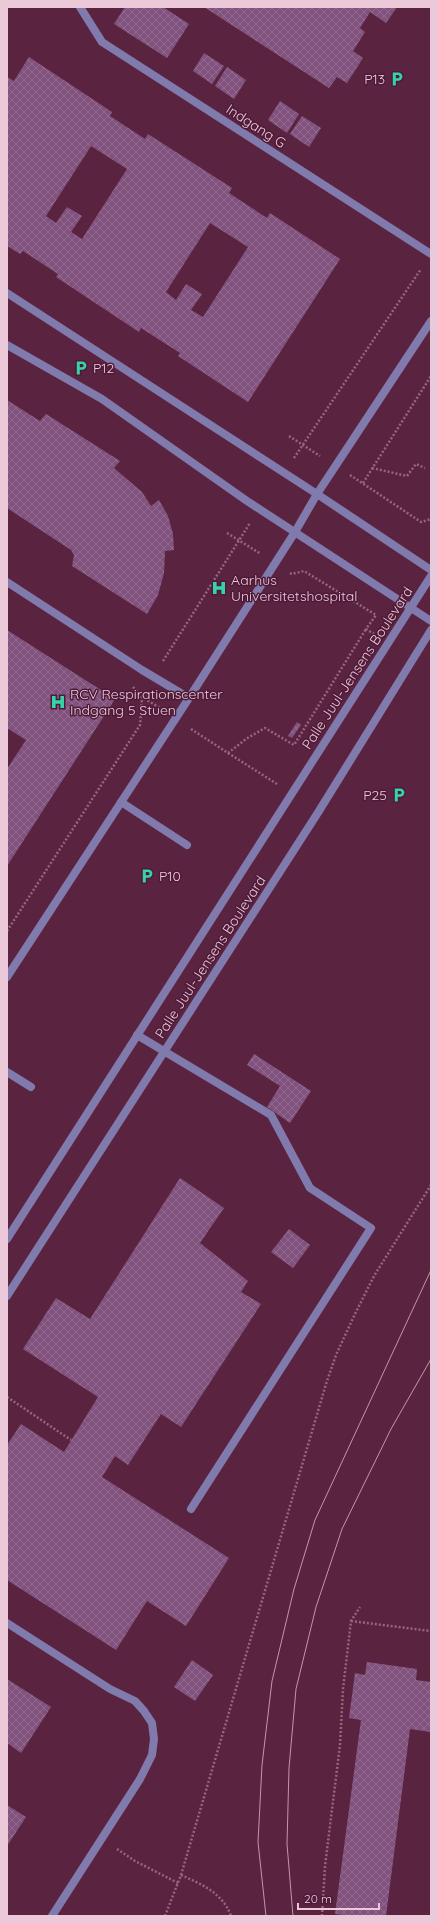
<svg xmlns="http://www.w3.org/2000/svg" width="438" height="1923" font-family="Quicksand,sans-serif">
	<defs>
		<pattern id="building-cross-hatch" width="8" height="8" patternUnits="userSpaceOnUse"><rect width="8" height="8" fill="#81527d"/><path d="M0 0l8 8M0 8l8-8" fill="none" stroke="#936a8f"/></pattern>
	</defs>
	<rect width="100%" height="100%" fill="#5a2441"/>
	<g fill="url(#building-cross-hatch)" fill-rule="evenodd">
		<path d="M125 7H163L189 24 167 58 114 24Z"/>
		<path d="M204 7H397L386 23 370 12 360 28 365 32 353 51 363 58 347 83 337 77 329 88Z"/>
		<path d="M204 53 224 66 212 84 193 71Z"/>
		<path d="M29 57 112 112 110 116 145 139 148 134 232 188 229 193 267 218 270 213 340 259 248 402 178 356 180 353 141 328 139 332 56 277 58 274 26 253 23 251 20 254 7 246V77L14 81ZM91 146 127 169 82 239 71 232 82 216 67 207 56 223 46 216ZM210 223 248 247 203 317 191 310 202 294 186 284 176 300 166 292Z"/>
		<path d="M227 67 246 80 234 99 215 86Z"/>
		<path d="M280 101 299 114 287 133 268 120Z"/>
		<path d="M302 116 321 128 309 147 290 134Z"/>
		<path d="M7 400 40 421 46 414 120 461 114 468 142 492 151 506 159 500 168 516 173 534 174 550 165 551 164 573 158 595 147 614 72 566 74 555 71 550 7 508Z"/>
		<path d="M7 630 115 699 7 866V769L26 740 7 728Z"/>
		<path d="M297 722 301 725 292 738 288 736Z"/>
		<path d="M254 1054 311 1091 290 1123 267 1107 280 1086 247 1065Z"/>
		<path d="M180 1178 224 1208 200 1243 248 1281 241 1292 261 1304 181 1427 161 1414 128 1465 115 1456 102 1477 229 1558 186 1626 147 1601 116 1650 7 1580V1445L21 1424 64 1452 98 1397 23 1349 56 1298 90 1319Z"/>
		<path d="M289 1229 310 1245 293 1268 271 1252Z"/>
		<path d="M192 1660 213 1675 195 1701 174 1687Z"/>
		<path d="M367 1662 417 1669 416 1680 431 1682V1732L410 1729 386 1916H351L335 1914 361 1720 349 1718 355 1673 365 1675Z"/>
		<path d="M7 1679 51 1707 21 1753 7 1743Z"/>
		<path d="M7 1805 26 1817 7 1846Z"/>
	</g>
	<g fill="none" stroke-linecap="round" stroke-linejoin="round">
		<g stroke="#95667e" stroke-width="2.5" stroke-dasharray="2 2" stroke-linecap="butt">
			<path d="M289 436 320 456"/>
			<path d="M294 458 421 269"/>
			<path d="M372 468 407 476 416 464 425 468"/>
			<path d="M350 475 421 522 431 519"/>
			<path d="M363 483 431 376"/>
			<path d="M227 533 261 554"/>
			<path d="M290 573 292 574 304 571 376 615 366 629 374 634"/>
			<path d="M163 661 250 523"/>
			<path d="M133 687 142 697 160 708"/>
			<path d="M191 729 228 753 246 739 265 728 294 745 366 629"/>
			<path d="M228 753 277 784"/>
			<path d="M7 931 140 725 142 697 145 691"/>
			<path d="M7 1397 71 1440"/>
			<path d="M351 1621 431 1631"/>
			<path d="M117 1849 135 1861 178 1883"/>
			<path d="M181 1875C201 1884 223 1893 231 1916"/>
			<path d="M165 1916 181 1875 326 1384 336 1355 354 1316 374 1276 431 1185"/>
			<path d="M322 1916 325 1866 340 1745 343 1689 351 1621 360 1607"/>
		</g>
		<g stroke="#807aad" stroke-width="8">
			<path d="M80 7 102 42 431 254"/>
			<path d="M7 293 317 494 431 570"/>
			<path d="M7 345 102 399 247 501 431 621"/>
			<path d="M7 582 142 670 189 698"/>
			<path d="M121 802 187 845"/>
			<path d="M7 977 189 698 295 532 317 494 431 321"/>
			<path d="M137 1035 271 1115 310 1188 371 1228 191 1509"/>
			<path d="M7 1072 31 1087"/>
			<path d="M7 1623 110 1689 135 1701 144 1711 152 1723 154 1739 152 1755 140 1779 52 1916"/>
		</g>
		<g stroke="#807aad" stroke-width="8">
			<path d="M7 1239 431 576"/>
			<path d="M7 1296 319 811 431 630"/>
		</g>
		<g stroke="#c097ab" stroke-width="1">
			<path d="M266 1916 258 1842 262 1765 272 1681 294 1589 315 1520 431 1270"/>
			<path d="M293 1916 287 1844 289 1768 296 1689 316 1607 342 1529 391 1429 431 1359"/>
		</g>
	</g>
	<defs>
		<g id="parking-bare" transform="scale(1.2)"><path d="M-3.5-5.5H1a3.5 3.5 0 0 1 0 7H-1V5.5H-3.5ZM-1-3.4V-.6H.8a1.4 1.4 0 0 0 0-2.8Z" fill="#34d4a8" stroke="#4e1a37" stroke-width="2.5" paint-order="stroke"/></g>
		<g id="hospital-bare" transform="scale(1.2)"><path d="M-5-5h3v3.5h4V-5h3V5h-3V1.5h-4V5h-3Z" fill="#34d4a8" stroke="#4e1a37" stroke-width="2.5" paint-order="stroke"/></g>
	</defs>
	<g fill-rule="evenodd">
		<use href="#parking-bare" x="397" y="79"/>
		<use href="#parking-bare" x="81" y="368"/>
		<use href="#hospital-bare" x="219" y="588"/>
		<use href="#hospital-bare" x="58" y="702"/>
		<use href="#parking-bare" x="399" y="795"/>
		<use href="#parking-bare" x="147" y="876"/>
	</g>
	<g text-anchor="middle" stroke-width="3" stroke-linejoin="round" paint-order="stroke">
		<g font-size="14" fill="#ecc9d9" stroke="#4e1a37" text-anchor="start">
			<text x="385" y="84" text-anchor="end">P13</text>
			<text x="93" y="373">P12</text>
			<text x="231" y="585">Aarhus<tspan x="231" dy="16">Universitetshospital</tspan></text>
			<text x="70" y="699">RCV Respirationscenter<tspan x="70" dy="16">Indgang 5 Stuen</tspan></text>
			<text x="387" y="800" text-anchor="end">P25</text>
			<text x="159" y="881">P10</text>
		</g>
		<g font-size="14" fill="#ecc9d9" stroke="#4e1a37">
			<text transform="translate(256 126) rotate(33)" y="5">Indgang G</text>
			<text transform="translate(357 668) rotate(-57)" y="5">Palle Juul-Jensens Boulevard</text>
			<text transform="translate(210 957) rotate(-57)" y="5">Palle Juul-Jensens Boulevard</text>
		</g>
	</g>
	<rect width="438" height="1923" fill="none" stroke="#ecc9d9" stroke-width="16"/>
	<path d="M298 1903v6h81v-6" fill="none" stroke="#ecc9d9" stroke-width="2"/>
	<text x="304" y="1903" font-size="12" fill="#ecc9d9" stroke="#4e1a37" stroke-width="3" paint-order="stroke">20 m</text>
</svg>
